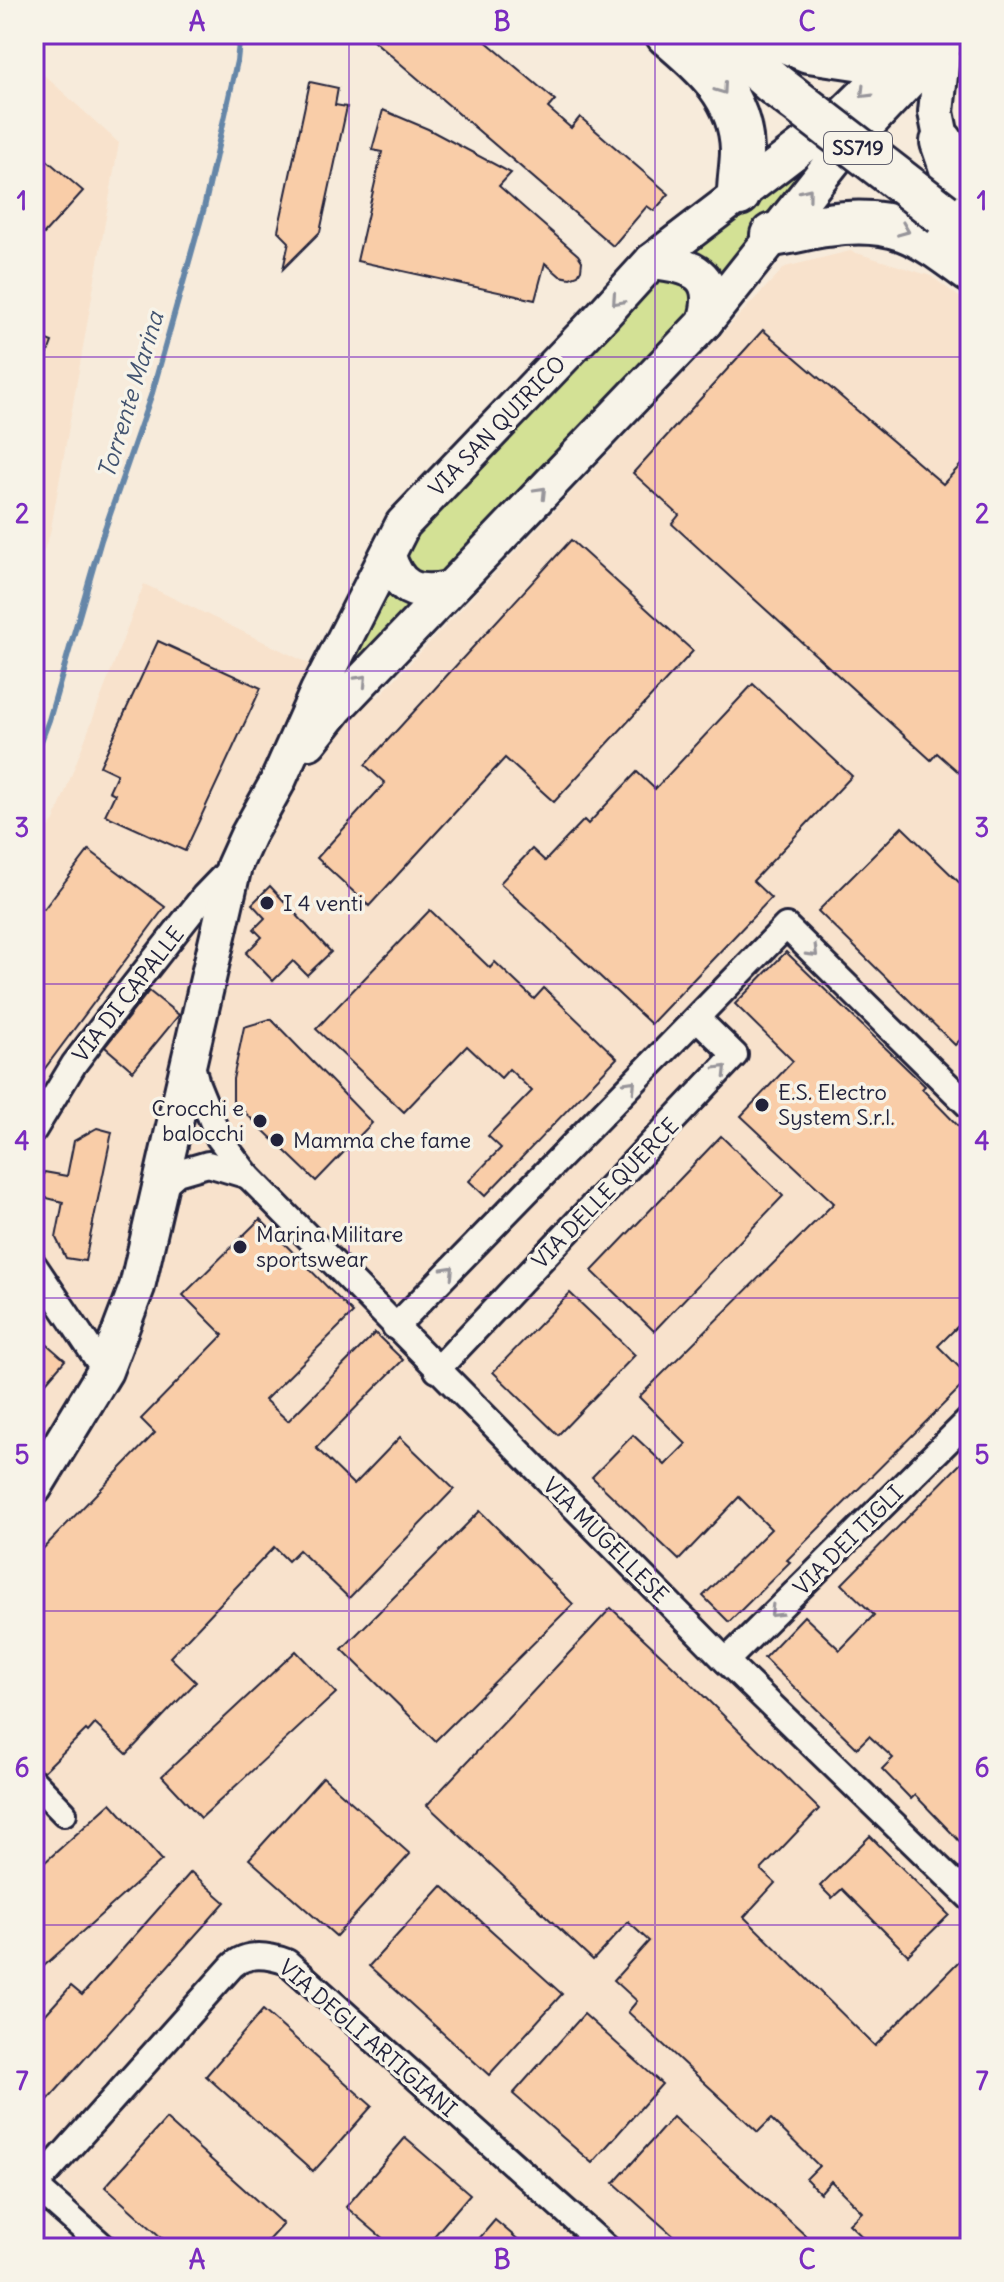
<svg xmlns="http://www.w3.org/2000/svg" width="1004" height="2282" font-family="Delius,sans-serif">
	<rect width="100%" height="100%" fill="#f7ebdb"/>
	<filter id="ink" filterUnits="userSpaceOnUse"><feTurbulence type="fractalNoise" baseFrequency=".0125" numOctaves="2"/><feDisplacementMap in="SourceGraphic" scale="16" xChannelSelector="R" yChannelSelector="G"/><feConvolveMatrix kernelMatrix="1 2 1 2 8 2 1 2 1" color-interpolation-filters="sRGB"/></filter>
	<g filter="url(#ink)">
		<g fill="#f8e2cc">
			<path d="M34 66 119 143 50 534 34 576Z"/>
			<path d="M850 251 931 276 970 305V2248H125L71 2198 34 2146V845L54 821 144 584 378 697 785 267Z"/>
		</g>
		<g fill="#d3e195" stroke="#7a8268" stroke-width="2">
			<path d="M858 112 716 298 684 258Z"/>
			<path d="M686 274 701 308 449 578 409 577 402 538 649 278Z"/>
			<path d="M386 572 427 602 369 660 327 688Z"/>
		</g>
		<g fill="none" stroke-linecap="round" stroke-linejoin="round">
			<path stroke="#6586a8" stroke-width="6" d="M34 760 49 720 101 540 152 393 204 208 237 61 240 34"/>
		</g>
		<g fill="#f9cda8" stroke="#22223b" stroke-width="2">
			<path d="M366 34H477L555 100 548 108 571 128 580 117 669 194 654 211 647 206 613 246Z"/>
			<path d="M310 82 338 88 335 105 347 107 320 232 283 269 289 242 278 231Z"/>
			<path d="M383 110 428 129 511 173 499 186 578 255 582 261 581 270 578 275 570 278 560 276 545 263 535 300 357 261 382 152 372 150Z"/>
			<path d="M34 149 83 191 44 234 34 225Z"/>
			<path d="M763 330 943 484 970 455V782L937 753 931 760 672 524 679 515 633 473Z"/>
			<path d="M34 335 52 342 35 386 34 385Z"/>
			<path d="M571 540 693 651 554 802 505 758 369 906 317 858 385 783 365 765Z"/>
			<path d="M158 641 261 688 185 851 105 815 115 794 109 791 117 774 100 766Z"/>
			<path d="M753 684 852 776 753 881 771 898 651 1024 500 883 532 849 545 861 584 820 588 824 637 772 655 789Z"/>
			<path d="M902 827 970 893V1030L955 1045 818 911Z"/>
			<path d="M89 850 165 907 34 1083V902L44 909Z"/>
			<path d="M270 886 331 952 307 975 293 961 273 981 246 953 262 937 254 929 265 918 252 904Z"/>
			<path d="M430 910 490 968 495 962 534 999 544 988 617 1058 485 1196 469 1181 501 1148 488 1136 532 1091 509 1069 501 1078 467 1046 404 1112 316 1029Z"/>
			<path d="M786 952 925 1086 922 1089 970 1138V1314L938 1346 970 1378 787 1560 790 1562 729 1622 703 1596 771 1529 739 1497 679 1560 592 1477 633 1435 665 1465 686 1444 639 1397 834 1203 741 1116 793 1061 735 1004Z"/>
			<path d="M149 991 179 1015 133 1071 105 1047Z"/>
			<path d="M271 1019 372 1123 316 1181 233 1101V1079L244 1027Z"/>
			<path d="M97 1128 112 1132 85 1261 66 1258 56 1238 63 1202 39 1196 44 1172 67 1176 74 1141Z"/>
			<path d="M721 1136 783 1196 654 1331 592 1271Z"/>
			<path d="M260 1219 353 1313 265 1400 288 1421 375 1333 403 1360 316 1448 354 1485 400 1437 454 1489 349 1598 299 1550 288 1561 274 1547 170 1657 196 1682 127 1754 95 1724 88 1732 86 1730 44 1771 34 1767V1558L155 1433 141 1419 223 1335 183 1295Z"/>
			<path d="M570 1293 635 1355 558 1435 493 1372Z"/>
			<path d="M34 1333 65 1360 34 1396Z"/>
			<path d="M970 1454V1852L915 1795 911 1799 882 1769 893 1758 869 1736 857 1748 764 1658 804 1616 840 1650 874 1615 842 1584Z"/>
			<path d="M480 1511 573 1604 435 1741 342 1649Z"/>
			<path d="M611 1608 675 1668 819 1809 761 1870 775 1883 744 1917 875 2046 970 1950V2248H874L849 2224 862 2212 831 2181 820 2193 806 2179 819 2166 771 2119 758 2132 628 2012 637 2001 614 1980 649 1941 628 1922 593 1960 427 1805Z"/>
			<path d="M296 1651 336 1693 201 1818 162 1776Z"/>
			<path d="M323 1777 410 1854 336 1936 249 1859Z"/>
			<path d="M111 1803 162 1860 34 1975V1872Z"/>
			<path d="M870 1836 949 1915 908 1955 842 1889 832 1898 820 1886Z"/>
			<path d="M191 1872 225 1902 46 2102 34 2091V2027L71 1986 82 1995Z"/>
			<path d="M442 1886 562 1994 489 2075 369 1966Z"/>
			<path d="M263 2010 372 2106 313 2172 206 2076Z"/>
			<path d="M584 2014 662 2084 592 2163 513 2094Z"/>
			<path d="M673 2117 781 2213 819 2248H687L614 2183Z"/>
			<path d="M166 2119 283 2224 261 2248H173L105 2187Z"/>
			<path d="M405 2138 470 2194 424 2248H394L346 2207Z"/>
			<path d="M495 2220 528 2248H471Z"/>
		</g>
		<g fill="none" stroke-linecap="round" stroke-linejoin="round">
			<g stroke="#22223b" stroke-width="30">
				<g id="street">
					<path d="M191 1061 197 1084 219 1138 248 1176 726 1661 970 1898"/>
					<path d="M34 1130 74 1064 120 1003 204 896 232 867"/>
					<path d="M159 1189 177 1173 208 1164 248 1176"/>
					<path d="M34 1265 105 1371"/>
					<path d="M395 1327 786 926 970 1107"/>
					<path d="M437 1370 735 1055 697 1018"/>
					<path d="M726 1661 970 1419"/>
					<path d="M34 1782 64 1813"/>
					<path d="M34 2182 44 2194 105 2248"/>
					<path d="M36 2185 232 1966C247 1952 268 1955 287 1962L607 2248"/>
				</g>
			</g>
			<g stroke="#22223b" stroke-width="40">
				<g id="secondary">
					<path d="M845 113 917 42"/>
					<path d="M865 127 953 34"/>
					<path d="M942 142 936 112 943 47"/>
					<path d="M652 261C692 265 720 274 705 322"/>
					<path d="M388 556C398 588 415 596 448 589"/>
					<path d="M309 742 336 708 705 322 834 160"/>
					<path d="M34 1488 105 1371 137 1287 234 866 248 835 277 783 318 691 403 524 601 317 652 261 809 141"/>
				</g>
			</g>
			<g stroke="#22223b" stroke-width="48">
				<g id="highway">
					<path d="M667 34C704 65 741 97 742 150 742 165 739 179 739 194"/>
					<path d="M716 34 773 83"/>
					<path d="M768 34 809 51 856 58 913 46"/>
					<path d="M942 142 953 174 970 196"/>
					<path d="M943 214 970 234"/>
					<path d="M772 235C791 233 809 227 827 225 894 215 919 233 970 271"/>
				</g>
			</g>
			<use href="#street" stroke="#f7f3e8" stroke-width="24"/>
			<use href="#secondary" stroke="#f7f3e8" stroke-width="34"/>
			<use href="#highway" stroke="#f7f3e8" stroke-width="42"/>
			<g stroke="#22223b" stroke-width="48" stroke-linecap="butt">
				<path id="highway-bridge" d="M773 83 943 214"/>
			</g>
			<use href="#highway-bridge" stroke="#f7f3e8" stroke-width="42"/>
		</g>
		<defs><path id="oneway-chevron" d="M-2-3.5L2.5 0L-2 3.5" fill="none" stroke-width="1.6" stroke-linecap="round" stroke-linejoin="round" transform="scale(2)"/></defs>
		<g stroke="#97959a">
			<use href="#oneway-chevron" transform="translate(722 89) rotate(55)"/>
			<use href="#oneway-chevron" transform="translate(865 93) rotate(135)"/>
			<use href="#oneway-chevron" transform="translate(807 193) rotate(-51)"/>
			<use href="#oneway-chevron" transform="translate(904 230) rotate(22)"/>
			<use href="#oneway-chevron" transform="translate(617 300) rotate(132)"/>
			<use href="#oneway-chevron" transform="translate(541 492) rotate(-46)"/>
			<use href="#oneway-chevron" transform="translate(362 680) rotate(-47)"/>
			<use href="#oneway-chevron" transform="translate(813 952) rotate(45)"/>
			<use href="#oneway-chevron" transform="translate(722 1070) rotate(-46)"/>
			<use href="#oneway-chevron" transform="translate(631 1085) rotate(-46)"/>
			<use href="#oneway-chevron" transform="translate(449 1271) rotate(-46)"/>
			<use href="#oneway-chevron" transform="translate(775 1612) rotate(135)"/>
		</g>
	</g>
	<path fill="none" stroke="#7b2cbf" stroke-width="2" stroke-opacity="0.55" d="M349 34V2248M655 34V2248M34 357H970M34 671H970M34 984H970M34 1298H970M34 1611H970M34 1925H970"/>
	<g fill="#22223b" stroke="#f7f3e8" stroke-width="3">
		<circle cx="267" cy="903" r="8"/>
		<circle cx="762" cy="1105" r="8"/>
		<circle cx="260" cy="1121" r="8"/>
		<circle cx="277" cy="1140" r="8"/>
		<circle cx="240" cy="1247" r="8"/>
	</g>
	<g text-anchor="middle" stroke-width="7" stroke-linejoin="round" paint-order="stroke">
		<rect fill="#f7f3e8" stroke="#62616f" stroke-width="2" x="824" y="132" width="68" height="32" rx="6"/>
		<g font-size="20" font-weight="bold" fill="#22223b">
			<text x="858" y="155">SS719</text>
		</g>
		<g font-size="22" fill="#22223b" stroke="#f7f3e8">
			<text transform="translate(497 426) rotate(-46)" y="8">VIA SAN QUIRICO</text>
			<text transform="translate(128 994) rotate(-52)" y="8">VIA DI CAPALLE</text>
			<text transform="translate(605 1193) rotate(-46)" y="8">VIA DELLE QUERCE</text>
			<text transform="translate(606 1540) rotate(45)" y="8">VIA MUGELLESE</text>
			<text transform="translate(848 1540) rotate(-45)" y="8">VIA DEI TIGLI</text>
			<text transform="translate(368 2038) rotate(41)" y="8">VIA DEGLI ARTIGIANI</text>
		</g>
		<g font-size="22" fill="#22223b" stroke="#f7f3e8" text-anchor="start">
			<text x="283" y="911">I 4 venti</text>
			<text x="778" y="1100">E.S. Electro<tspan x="778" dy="25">System S.r.l.</tspan></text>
			<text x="244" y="1116" text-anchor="end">Crocchi e<tspan x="244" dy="25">balocchi</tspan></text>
			<text x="293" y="1148">Mamma che fame</text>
			<text x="256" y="1242">Marina Militare<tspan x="256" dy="25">sportswear</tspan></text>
		</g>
		<g font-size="24" font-style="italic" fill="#435471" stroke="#f7f3e8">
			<text transform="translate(131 395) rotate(-73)" y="8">Torrente Marina</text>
		</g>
	</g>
	<rect width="1004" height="2282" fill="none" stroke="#f7f3e8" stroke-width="88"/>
	<rect x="44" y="44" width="916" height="2194" fill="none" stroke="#7b2cbf" stroke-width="3"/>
	<g font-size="26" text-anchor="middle" font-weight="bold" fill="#7b2cbf">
		<text x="197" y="31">A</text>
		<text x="502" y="31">B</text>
		<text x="807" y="31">C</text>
		<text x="22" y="210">1</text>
		<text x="982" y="210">1</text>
		<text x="22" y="523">2</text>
		<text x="982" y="523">2</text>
		<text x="22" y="837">3</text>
		<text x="982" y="837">3</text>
		<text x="22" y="1150">4</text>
		<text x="982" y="1150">4</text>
		<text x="22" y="1464">5</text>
		<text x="982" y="1464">5</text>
		<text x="22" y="1777">6</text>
		<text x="982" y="1777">6</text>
		<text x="22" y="2090">7</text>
		<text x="982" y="2090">7</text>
		<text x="197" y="2269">A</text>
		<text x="502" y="2269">B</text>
		<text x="807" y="2269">C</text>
	</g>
</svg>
